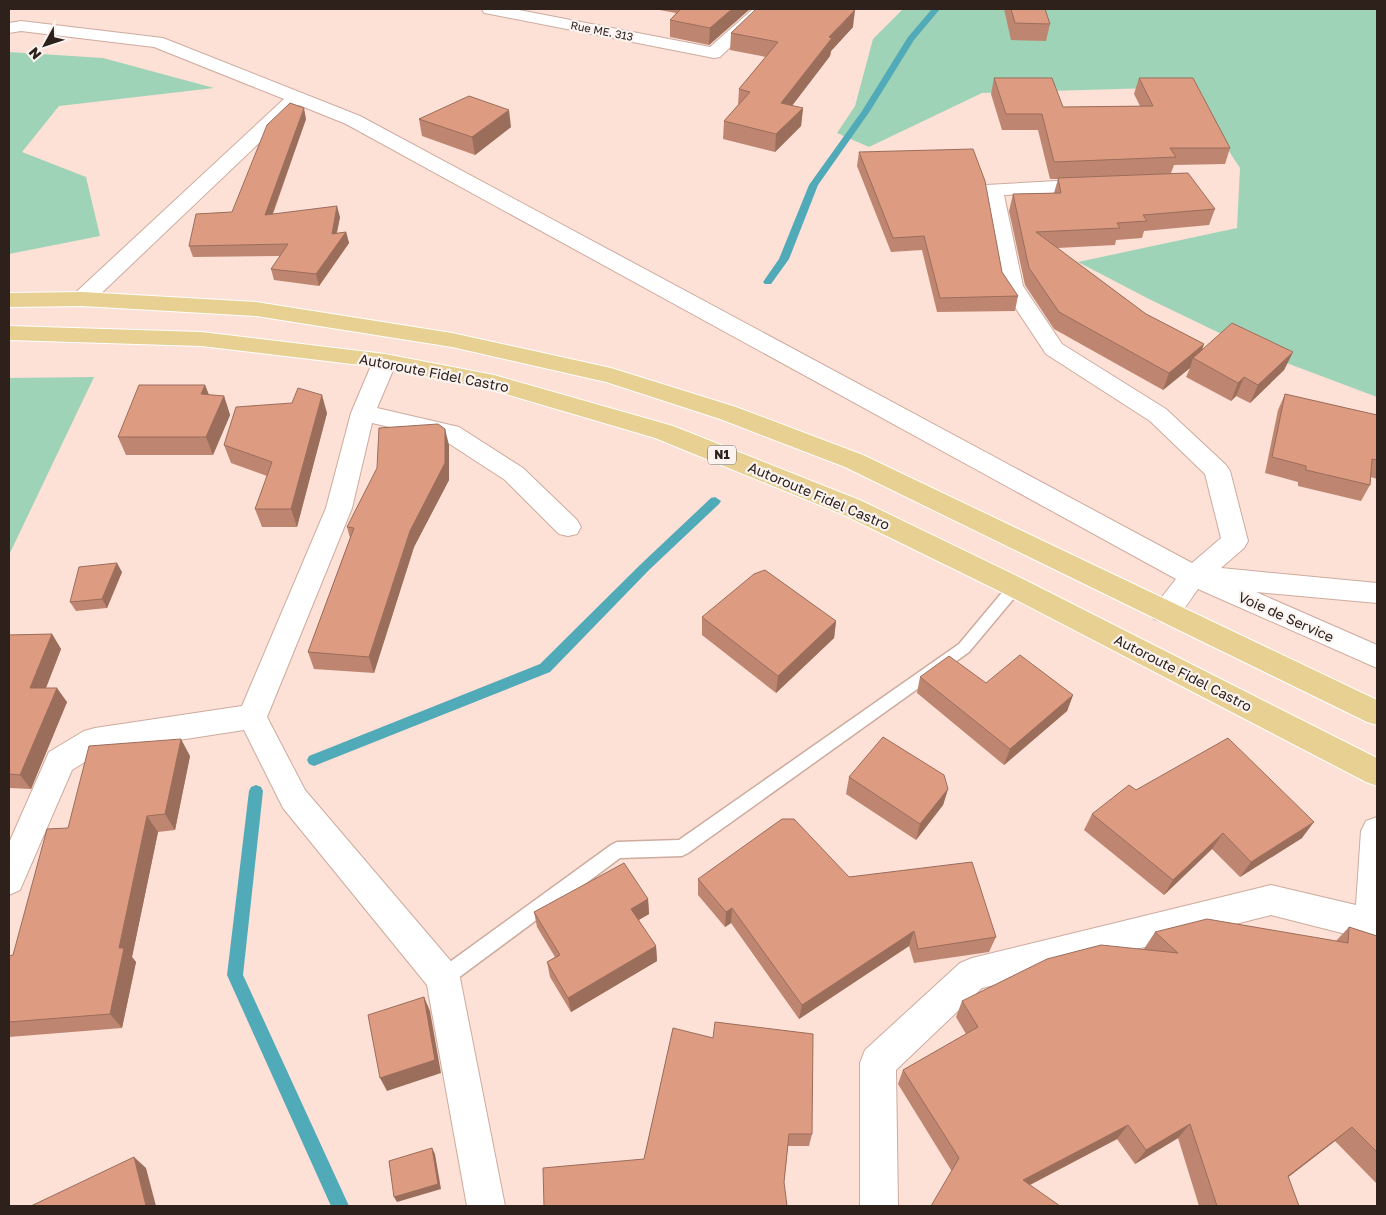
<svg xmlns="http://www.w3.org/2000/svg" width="1386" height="1215" font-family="'Golos Text',sans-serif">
	<rect width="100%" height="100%" fill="#fde0d6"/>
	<g fill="#9fd3b7">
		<path d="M903 9H1377V397L1263 354 1149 299 1078 262 1237 228 1240 168 1187 87 982 93 869 147 837 133 855 106 873 39Z"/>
		<path d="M9 52 103 58 214 88 59 106 22 152 86 177 100 236 9 254Z"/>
		<path d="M94 377 9 555V378Z"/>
	</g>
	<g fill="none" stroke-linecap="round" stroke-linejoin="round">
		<g fill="#51aab8" fill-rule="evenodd">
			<path d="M932 9H940L914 40 870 111 818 185 789 259 771 284H765L763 282 779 259 809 185 862 111 908 37Z"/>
			<path d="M715 497 721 501 719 504 649 570 550 672 319 764 314 766 309 764 307 760 309 756 540 664 641 564 711 498Z"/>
			<path d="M256 785 261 787 263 791 243 975 349 1206H331L227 975 249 791 251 787Z"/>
		</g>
		<g stroke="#cdab9e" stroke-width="3">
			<path id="service" d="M1015 581 1020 583 1022 587 1020 591 969 652 688 853 682 856 620 858 450 984 443 987 436 984 434 978 436 972 611 845 617 842 679 840 959 644 1010 583Z"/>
		</g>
		<g stroke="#cdab9e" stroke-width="2">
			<g id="minor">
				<path d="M482 9H514L710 47 753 9H770L720 57 714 58 490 14 484 13Z"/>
				<path d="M21 21 163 38 360 116 1192 563 1221 538 1205 474 1150 421 1046 354 1001 286 983 189 986 185 1094 179 1101 181 1104 185 1101 189 1094 191 1004 195 1023 286 1062 344 1166 409 1226 465 1230 471 1248 541 1244 548 1221 568 1377 583V603L1256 592 1377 645V668L1198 589C1186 605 1177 627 1154 619L1150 612 1176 579 346 124 299 105 90 304 82 306 74 304 71 299 74 294 284 99 154 47 21 31 9 33V23Z"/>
				<path d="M385 354 393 356 397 361 377 408 459 427 523 468 577 520 581 527 577 534 568 536 559 534 505 480 442 439 372 423 352 508 267 717 305 790 455 966 460 978 505 1206H467L427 985 283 808 244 730 101 752 72 770 20 890 9 895V843L49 752 84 731 95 728 242 706 326 508 351 413 373 361 377 356Z"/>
				<path d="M1377 817V942L1271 915 982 988 896 1070 898 1206H860V1063L865 1050 960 963 972 958 1271 885 1356 905 1361 831 1366 821Z"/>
			</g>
		</g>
		<g stroke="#fff" stroke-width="2">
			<g id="trunk">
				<path d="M82 292 256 302 452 333 611 368 736 407 863 455 1377 700V725L1367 722 845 467 720 419 606 382 452 347 256 316 82 306 9 307V293Z"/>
				<path d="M9 326 201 332 385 354 494 375 673 426 862 501 1025 580 1377 758V786L1366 782 1005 594 844 515 655 438 492 390 385 368 201 346 9 340Z"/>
			</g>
		</g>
		<use href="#service" fill="#fff" fill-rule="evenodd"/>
		<use href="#minor" fill="#fff" fill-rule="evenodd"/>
		<use href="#trunk" fill="#e7d092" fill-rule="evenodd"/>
	</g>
	<g fill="#be8670">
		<path d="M654 9H750L709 45 670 37V20L676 13Z"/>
		<path d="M1004 9H1045L1050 24 1046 41 1011 40Z"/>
		<path d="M853 27 831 51 830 56 792 106 803 108 801 126 775 152 723 139 724 121 738 105 739 89 766 57 730 50 731 33Z"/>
		<path d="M994 78 1063 107 1140 106 1134 94 1139 78 1230 148 1225 164 1174 165 1171 173 1215 209 1209 225 1144 231 1142 238 1116 240 1115 245 1057 248 1146 314 1204 344 1202 351 1293 352 1284 370 1250 403 1236 396 1231 401 1186 377 1190 368 1163 390 1054 329 1025 285 1009 211 1013 194 1054 193 1058 179H1050L1038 130H1002L991 94Z"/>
		<path d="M306 119 273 214 340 217 337 233 346 232 349 243 319 286 274 280 271 269 280 256 193 257 189 246 232 212Z"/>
		<path d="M419 119 511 127 475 155 422 136Z"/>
		<path d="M859 152 1018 296 1015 311 937 312 922 250 891 252 857 166Z"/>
		<path d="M205 385 209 395 224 396 230 415 213 455H126L118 437Z"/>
		<path d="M1285 394 1377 415V479L1371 477 1370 485 1361 501 1298 486V482L1265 473 1278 410Z"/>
		<path d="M327 413 297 527H262L255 509 267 476 231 463 224 445Z"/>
		<path d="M449 445V480L414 547 374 673 314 669 308 652 350 538 347 527Z"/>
		<path d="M122 572 107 608 76 611 70 602Z"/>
		<path d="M702 617 836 621 834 638 776 693 702 635Z"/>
		<path d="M52 634 61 649 46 688 67 702 31 789 9 788V635Z"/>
		<path d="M920 677 986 683 1073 695 1067 711 1004 765 917 693Z"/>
		<path d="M190 756 175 830 158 832 132 957 136 962 122 1028 9 1037V956L13 955 68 828Z"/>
		<path d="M849 777 948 789 943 805 916 840 846 794Z"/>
		<path d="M1136 790 1302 838 1240 877 1212 849 1164 895 1084 830 1092 814Z"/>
		<path d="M849 877 996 937 989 952 914 963 909 946 799 1019 731 923 725 927 698 895V879Z"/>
		<path d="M648 899 649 914 638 920 656 946 657 961 571 1012 550 977 547 962 555 957 537 927 534 912Z"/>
		<path d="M1349 927 1377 936V1184L1335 1141 1288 1177 1299 1206H1199L1178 1138 1135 1164 1117 1139 1030 1185 951 1170 898 1084 903 1070 966 1034 956 1017 962 1001 1145 950 1144 949 1155 932 1336 941Z"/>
		<path d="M673 1028 812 1134 809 1146H788L784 1182 644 1159Z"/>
	</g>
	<g fill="#9b6d5b">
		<path d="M732 9H750L709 45 710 28Z"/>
		<path d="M855 10 853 27 831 51 830 56 780 121 781 103 829 37Z"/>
		<path d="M304 108 306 119 268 226 265 215Z"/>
		<path d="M803 108 801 126 775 152 776 134Z"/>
		<path d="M509 110 511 127 475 155 472 137Z"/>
		<path d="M337 206 340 217 334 245 332 234Z"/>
		<path d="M346 232 349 243 319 286 316 274Z"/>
		<path d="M1204 344 1198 361 1193 358 1190 368 1163 390 1169 373Z"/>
		<path d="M1293 352 1284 370 1250 403 1258 385Z"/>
		<path d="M1244 377 1236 396 1231 401 1238 383Z"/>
		<path d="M205 385 212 403 201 394Z"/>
		<path d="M322 395 327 413 297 527 291 509Z"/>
		<path d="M224 396 230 415 213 455 206 437Z"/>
		<path d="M445 429 449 445V480L414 547 374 673 369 657 410 531Z"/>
		<path d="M117 563 122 572 107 608 102 599Z"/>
		<path d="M836 621 834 638 776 693 778 676Z"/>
		<path d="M52 634 61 649 40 703 30 688Z"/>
		<path d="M57 688 67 702 31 789 20 775Z"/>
		<path d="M1073 695 1067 711 1004 765 1010 749Z"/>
		<path d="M181 739 190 756 175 830 165 814Z"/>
		<path d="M948 789 943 805 916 840 920 824Z"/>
		<path d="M147 816 158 832 132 957 136 962 122 1028 110 1014 119 948Z"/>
		<path d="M1314 822 1302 838 1240 877 1251 862Z"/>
		<path d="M1223 833 1212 849 1164 895 1173 880Z"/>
		<path d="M648 899 649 914 632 924 631 909Z"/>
		<path d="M732 908 731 923 725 927 726 912Z"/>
		<path d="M914 931 909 946 799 1019 802 1005Z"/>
		<path d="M656 946 657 961 571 1012 568 998Z"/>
		<path d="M424 997 430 1011 441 1073 387 1091 380 1078Z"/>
		<path d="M1190 1124 1178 1138 1135 1164 1146 1150Z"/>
		<path d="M1128 1125 1117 1139 1014 1193 1023 1180Z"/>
		<path d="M1352 1127 1335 1141 1273 1189 1288 1176Z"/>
		<path d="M432 1148 435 1154 441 1189 397 1202 394 1197Z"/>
		<path d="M134 1157 146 1168 156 1206H146Z"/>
	</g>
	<g fill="#dd9c82" stroke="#9b6d5b">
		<path d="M681 9H732L710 28 670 20Z"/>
		<path d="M756 9H849L855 10 829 37 832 38 781 103 803 108 776 134 724 121 750 92 739 89 778 42 731 33Z"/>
		<path d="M1011 9H1045L1050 24 1015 23Z"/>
		<path d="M994 78H1052L1063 107 1153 106 1139 78H1193L1230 148H1170L1176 157 1054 162 1042 114H1006Z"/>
		<path d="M469 96 509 110 472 137 419 119Z"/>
		<path d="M290 103 304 108 265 215 337 206 332 234 346 232 316 274 271 269 288 244 189 246 196 214 232 212 267 125Z"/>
		<path d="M973 149 985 181 1002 272 1018 296 940 298 924 236 893 238 859 152Z"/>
		<path d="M1188 173 1215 209 1143 215 1147 221 1117 223 1120 228 1036 232 1146 314 1204 344 1169 373 1059 312 1029 268 1013 194 1061 193 1058 178Z"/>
		<path d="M1232 323 1293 352 1258 385 1244 377 1238 383 1193 358Z"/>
		<path d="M139 385H205L201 394 224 396 206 437H118Z"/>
		<path d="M298 388 322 395 291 509H255L272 462 224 445 236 407 292 403Z"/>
		<path d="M1285 394 1377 415V460L1372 459 1370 485 1306 470V466L1272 457Z"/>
		<path d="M438 424 445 429V463L410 531 369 657 308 652 354 528 347 527 377 468 379 428Z"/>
		<path d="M117 563 102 599 70 602 79 567Z"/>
		<path d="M765 570 836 621 778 676 702 617 754 574Z"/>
		<path d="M52 634 30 688H57L20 775 9 774V635Z"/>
		<path d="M1020 655 1073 695 1010 749 920 677 949 656 986 683Z"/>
		<path d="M883 737 944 775 948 789 920 824 849 777Z"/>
		<path d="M1228 738 1314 822 1251 862 1223 833 1173 880 1092 814 1129 785 1136 790Z"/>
		<path d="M181 739 165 814 147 816 119 948H124L110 1014 9 1022V956L13 955 47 829 68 828 89 746Z"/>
		<path d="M782 819H794L849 877 972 862 996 937 918 949 914 931 802 1005 732 908 726 912 698 879Z"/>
		<path d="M624 863 648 899 631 909 656 946 568 998 547 962 560 955 534 912Z"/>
		<path d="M1207 919 1348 943 1349 927 1377 936V1152L1352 1127 1288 1176 1299 1206H1217L1190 1124 1146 1150 1128 1125 1023 1180 1060 1206H931L959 1158 903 1070 978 1027 962 1001 1047 959 1101 945 1178 953 1155 932Z"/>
		<path d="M424 997 435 1060 380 1078 368 1015Z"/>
		<path d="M715 1022 813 1034 812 1134H789L784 1182 787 1206H544L543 1168 644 1159 673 1028 713 1038Z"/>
		<path d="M432 1148 438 1184 394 1197 389 1161Z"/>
		<path d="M134 1157 146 1206H31Z"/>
	</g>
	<g text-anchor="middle" stroke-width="4.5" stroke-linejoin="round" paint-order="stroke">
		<g font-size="11" fill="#2e211c" stroke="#faf3f0">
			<text transform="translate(602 31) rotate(11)" y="4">Rue ME. 313</text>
		</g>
		<rect fill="#faf3f0" stroke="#6b605c" stroke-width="1" x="708" y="445.5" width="28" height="19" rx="4"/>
		<g font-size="12" font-weight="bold" fill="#2e211c">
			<text x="722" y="459">N1</text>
		</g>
		<g font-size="14" fill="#2e211c" stroke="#faf3f0">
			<text transform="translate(434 373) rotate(11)" y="5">Autoroute Fidel Castro</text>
			<text transform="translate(819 496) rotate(23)" y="5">Autoroute Fidel Castro</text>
			<text transform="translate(1286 617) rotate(24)" y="5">Voie de Service</text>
			<text transform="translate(1183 673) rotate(27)" y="5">Autoroute Fidel Castro</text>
		</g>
	</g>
	<rect width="1386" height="1215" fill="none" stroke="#2e211c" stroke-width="20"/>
	<g transform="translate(45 45) rotate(230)" stroke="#faf3f0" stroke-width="4" paint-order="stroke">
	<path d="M0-4L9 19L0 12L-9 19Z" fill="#2e211c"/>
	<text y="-8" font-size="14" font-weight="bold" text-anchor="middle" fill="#2e211c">N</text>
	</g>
</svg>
